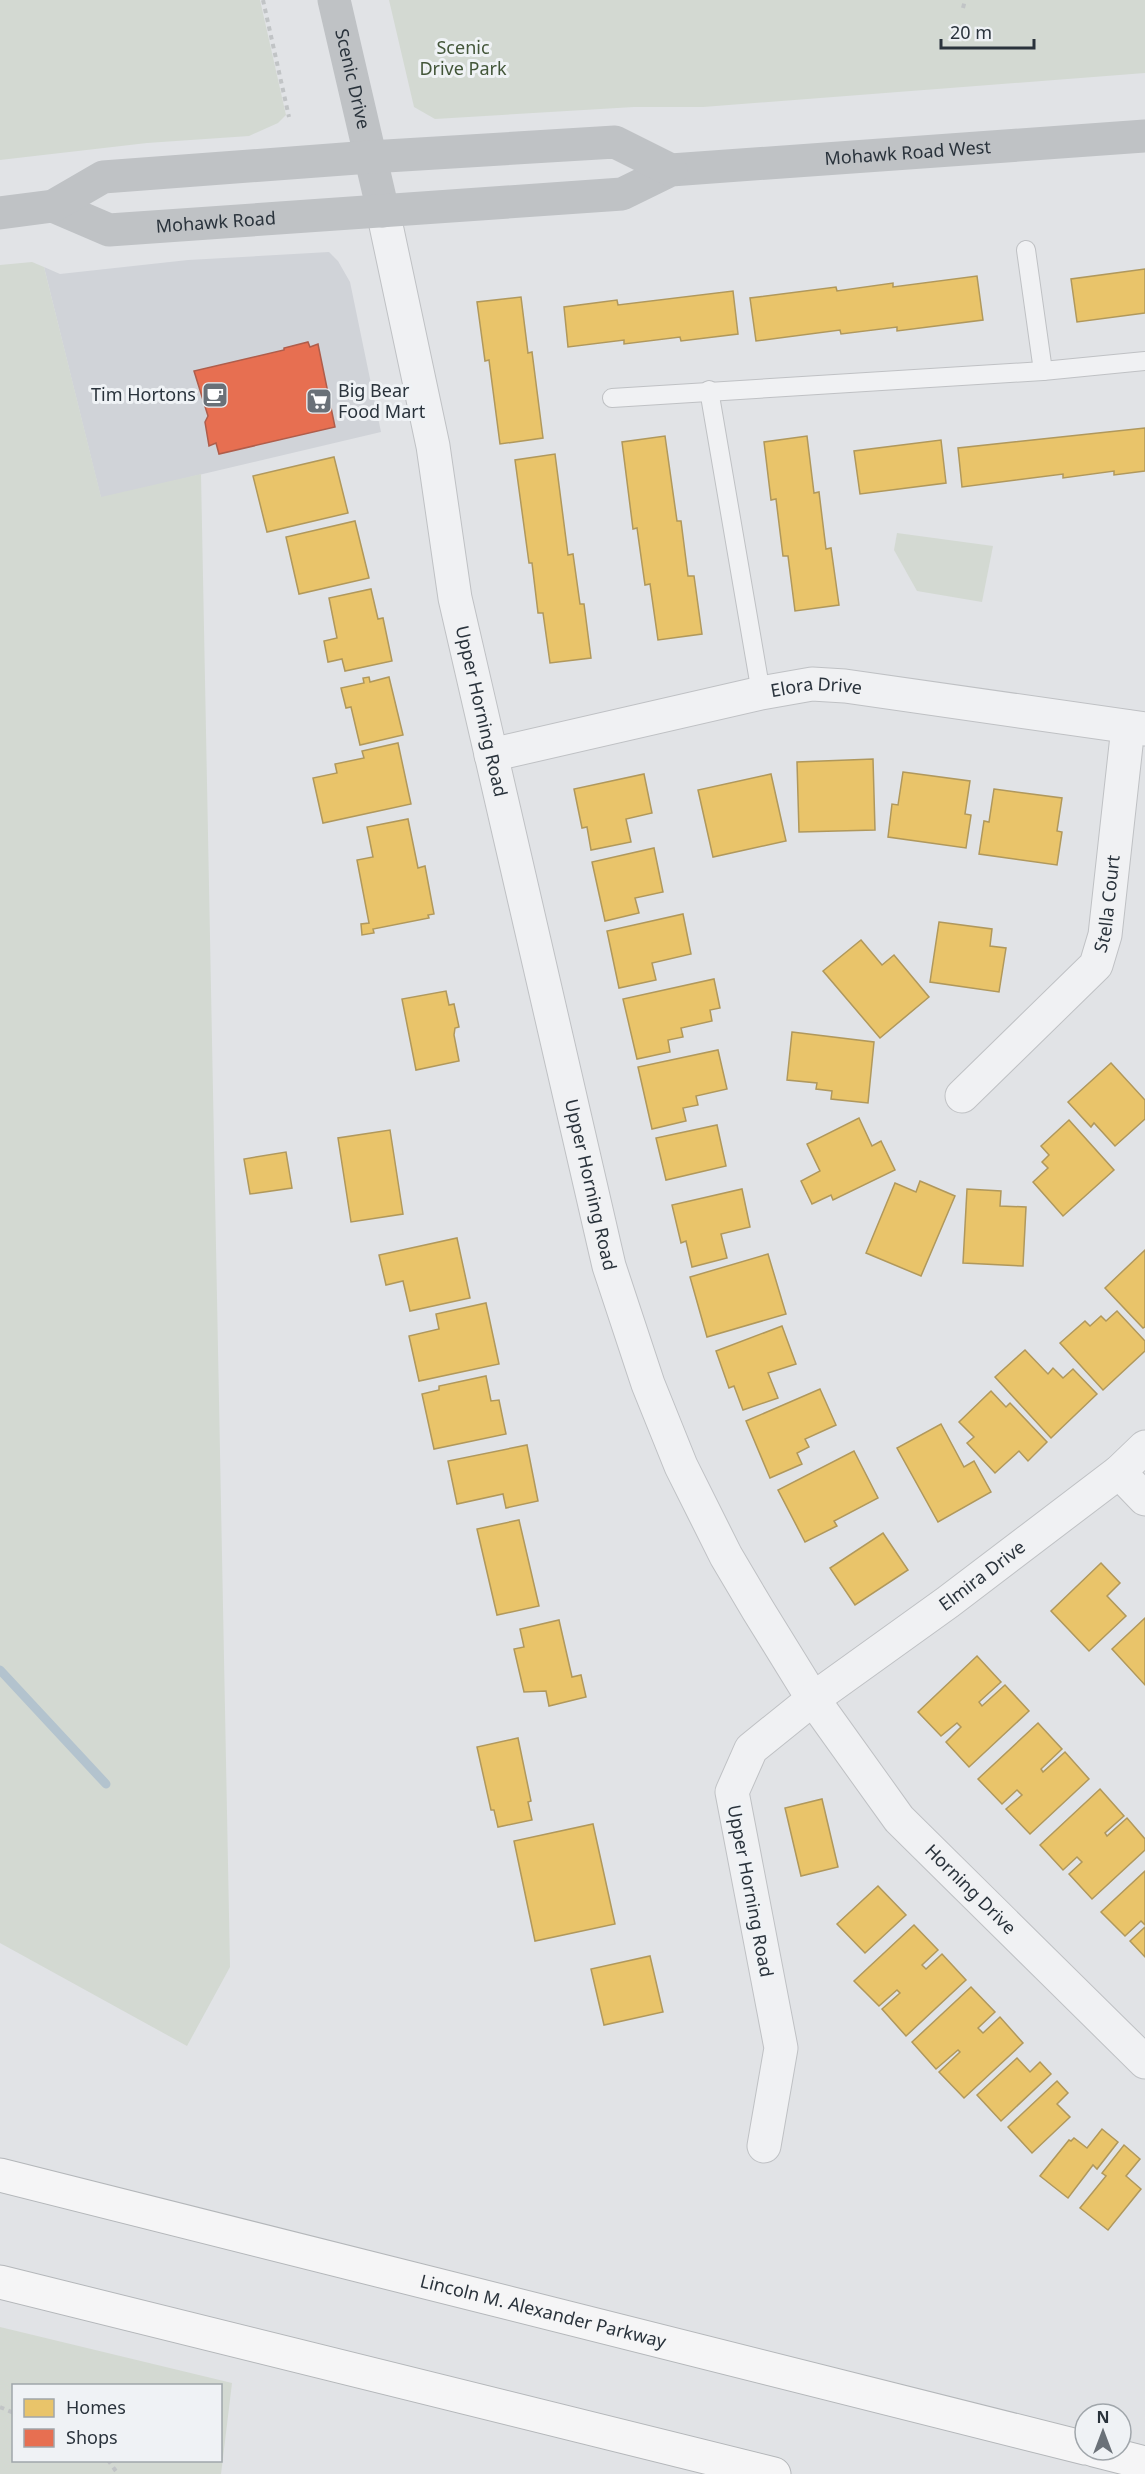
<svg xmlns="http://www.w3.org/2000/svg" width="1145" height="2474" font-family="'Noto Sans',sans-serif">
	<rect width="100%" height="100%" fill="#e1e3e6"/>
	<path fill="#d0d3d8" d="M329 252 338 261 350 282 381 432 101 498 44 267 60 274 188 260Z"/>
	<g fill="#d3d9d2" fill-rule="evenodd">
		<path d="M0 0H260L286 115 278 123 249 136 147 143 0 160Z"/>
		<path d="M389 0H1145V73L703 107H634L435 119 414 107Z"/>
		<path d="M32 262 44 267 101 497 201 474 230 1967 187 2046 0 1943V265Z"/>
		<path d="M897 533 993 546 982 602 917 591 894 550Z"/>
		<path d="M0 2327 232 2383 221 2474H0ZM14 2386H220V2460H14Z"/>
	</g>
	<g fill="#e9c46a" stroke="#b0985c" stroke-width="1.5">
		<path d="M1145 269V313L1077 322 1071 279Z"/>
		<path d="M977 276 983 320 897 331V327L841 334 840 330 756 341 750 298 836 287 837 291 893 283V287Z"/>
		<path d="M733 291 738 334 681 341 680 337 624 344V340L568 347 564 307 617 300 618 305Z"/>
		<path d="M521 297 528 353 532 352 543 438 500 444 489 360 485 361 477 302Z"/>
		<path d="M1145 428V471L1114 475V471L1063 478V474L962 487 958 448Z"/>
		<path d="M665 436 677 521H681L688 576H694L702 634 658 640 650 584 645 585 637 528 633 529 622 442Z"/>
		<path d="M807 436 814 493 819 492 826 549 831 548 839 605 795 611 788 556H783L776 499 771 500 764 442Z"/>
		<path d="M941 440 946 483 860 494 854 451Z"/>
		<path d="M555 454 568 555 573 554 580 604H584L591 658 550 663 543 613H538L532 563H529L515 460Z"/>
		<path d="M334 457 348 513 267 532 253 476Z"/>
		<path d="M355 521 369 578 299 594 286 537Z"/>
		<path d="M371 589 378 619 383 618 392 661 345 671 342 659 328 662 324 641 337 638 329 598Z"/>
		<path d="M369 677 370 682 389 677 403 735 360 745 351 707 346 708 341 688 364 683 363 678Z"/>
		<path d="M398 743 411 804 323 823 313 778 337 773 335 764 364 758 362 751Z"/>
		<path d="M873 759 875 830 799 832 797 762Z"/>
		<path d="M903 772 970 781 965 814 971 815 966 848 888 837 892 804 898 805Z"/>
		<path d="M644 774 652 813 626 819 631 842 591 850 587 827 582 828 574 789Z"/>
		<path d="M771 774 786 841 713 857 698 790Z"/>
		<path d="M994 789 1062 798 1057 831 1062 832 1057 865 979 854 984 821 989 822Z"/>
		<path d="M408 819 418 868 425 866 434 914 428 915 429 918 373 929 374 933 362 935 361 924 369 923 357 860 373 857 367 827Z"/>
		<path d="M654 848 663 892 635 898 639 913 605 921 592 862Z"/>
		<path d="M683 914 691 954 652 963 656 980 619 988 607 931Z"/>
		<path d="M939 922 992 929 990 946 1006 948 999 992 930 982Z"/>
		<path d="M861 940 882 965 894 955 929 997 880 1038 823 971Z"/>
		<path d="M714 979 720 1008 710 1010 712 1021 681 1028 683 1037 668 1040 670 1052 637 1059 623 999Z"/>
		<path d="M446 991 449 1005 454 1004 459 1027 455 1028 454 1035 459 1061 416 1070 402 999Z"/>
		<path d="M792 1032 874 1042 868 1103 831 1099 832 1091 816 1089 817 1083 787 1080Z"/>
		<path d="M718 1050 727 1089 696 1096 698 1105 683 1108 686 1121 652 1129 638 1067Z"/>
		<path d="M1111 1063 1145 1100V1119L1115 1146 1094 1123 1091 1127 1068 1102Z"/>
		<path d="M859 1118 872 1146 881 1141 895 1170 833 1200 831 1195 812 1204 801 1181 820 1171 807 1144Z"/>
		<path d="M1069 1120 1114 1170 1063 1216 1033 1182 1048 1168 1042 1162 1049 1155 1041 1146Z"/>
		<path d="M717 1125 726 1166 666 1180 656 1138Z"/>
		<path d="M390 1130 403 1214 351 1222 338 1138Z"/>
		<path d="M286 1152 292 1188 250 1194 244 1159Z"/>
		<path d="M920 1181 955 1196 921 1276 866 1253 895 1183 916 1192Z"/>
		<path d="M742 1189 750 1227 721 1234 727 1258 692 1267 686 1241 681 1243 672 1205Z"/>
		<path d="M967 1189 1001 1191 1000 1206 1026 1207 1023 1266 963 1263Z"/>
		<path d="M457 1238 470 1298 410 1311 403 1281 386 1285 379 1255Z"/>
		<path d="M1145 1250V1327L1143 1328 1105 1288Z"/>
		<path d="M768 1254 786 1314 707 1337 690 1277Z"/>
		<path d="M486 1303 499 1364 419 1381 409 1336 439 1329 436 1314Z"/>
		<path d="M1117 1311 1145 1341V1351L1103 1390 1060 1343 1085 1321 1090 1326 1101 1316 1106 1321Z"/>
		<path d="M782 1326 796 1364 768 1373 778 1398 743 1410 734 1386 729 1388 716 1351Z"/>
		<path d="M1025 1350 1048 1374 1053 1368 1063 1378 1073 1369 1097 1394 1051 1438 995 1377Z"/>
		<path d="M486 1376 491 1401 499 1400 506 1434 434 1449 422 1394 439 1390V1386Z"/>
		<path d="M820 1389 836 1425 805 1439 809 1447 797 1453 802 1464 770 1478 746 1421Z"/>
		<path d="M991 1391 1006 1407 1010 1403 1047 1442 1028 1461 1019 1451 995 1473 967 1443 974 1437 959 1422Z"/>
		<path d="M941 1424 964 1467 974 1461 991 1492 938 1522 897 1448Z"/>
		<path d="M527 1445 538 1501 506 1508 503 1494 457 1504 448 1461Z"/>
		<path d="M854 1451 878 1498 834 1521 837 1526 805 1542 778 1490Z"/>
		<path d="M519 1520 539 1606 497 1615 477 1529Z"/>
		<path d="M883 1533 908 1570 855 1605 830 1568Z"/>
		<path d="M1101 1563 1120 1583 1107 1596 1126 1616 1089 1651 1051 1611Z"/>
		<path d="M1145 1618V1685L1112 1649Z"/>
		<path d="M559 1620 572 1677 581 1675 586 1697 549 1706 546 1691 524 1692 514 1649 524 1647 520 1629Z"/>
		<path d="M977 1656 1001 1682 979 1702 982 1706 1005 1685 1029 1711 969 1767 946 1742 961 1727 957 1723 941 1736 918 1712Z"/>
		<path d="M1038 1723 1062 1749 1041 1769 1043 1772 1065 1752 1089 1779 1030 1834 1006 1809 1022 1795 1017 1790 1002 1804 978 1779Z"/>
		<path d="M518 1738 531 1801 528 1802 532 1820 498 1827 494 1810H491L477 1747Z"/>
		<path d="M1100 1789 1124 1816 1105 1833 1107 1836 1127 1818 1145 1839V1850L1092 1899 1069 1874 1082 1862 1077 1857 1063 1870 1040 1845Z"/>
		<path d="M822 1799 838 1867 801 1876 785 1808Z"/>
		<path d="M593 1824 615 1924 535 1941 514 1841Z"/>
		<path d="M1145 1871V1925L1141 1921 1125 1936 1101 1912Z"/>
		<path d="M878 1886 906 1915 865 1953 837 1924Z"/>
		<path d="M914 1925 938 1950 922 1965 926 1969 942 1954 966 1980 906 2036 882 2009 900 1993 897 1990 879 2006 854 1981Z"/>
		<path d="M1145 1927V1957L1130 1941Z"/>
		<path d="M650 1956 663 2012 604 2025 591 1969Z"/>
		<path d="M971 1987 995 2012 978 2028 983 2033 1000 2017 1023 2043 964 2098 939 2072 960 2052 958 2050 936 2069 912 2042Z"/>
		<path d="M1017 2058 1030 2072 1040 2062 1051 2074 1001 2121 977 2095Z"/>
		<path d="M1057 2081 1068 2093 1057 2104 1070 2117 1032 2153 1008 2127Z"/>
		<path d="M1102 2129 1118 2142 1097 2169 1093 2165 1068 2198 1040 2176 1069 2140 1071 2141 1074 2138 1087 2148Z"/>
		<path d="M1124 2145 1140 2159 1126 2176 1141 2189 1108 2230 1080 2208 1106 2176 1102 2173Z"/>
	</g>
	<path fill="#e76f51" stroke="#ae5d4b" stroke-width="1.5" d="M308 342 310 347 318 344 335 427 219 454 216 443 209 446 205 422 208 416 194 371 284 350V348Z"/>
	<g fill="none" stroke-linecap="round" stroke-linejoin="round">
		<path stroke="#b3c3ce" stroke-width="9" d="M0 1670 106 1784"/>
		<g stroke="#bfc1c4" stroke-width="20">
			<g id="lane">
				<path d="M1026 250 1043 371"/>
				<path d="M709 390 761 693"/>
				<path d="M612 398 1043 371 1145 361"/>
			</g>
		</g>
		<g stroke="#bfc1c4" stroke-width="35">
			<g id="street">
				<path id="s1" d="M383 211 433 446 455 598 609 1266 648 1384 681 1466 726 1556 758 1610 813 1699 899 1819 1145 2062"/>
				<path id="s2" d="M491 755 761 693 812 684 845 686 1145 729"/>
				<path id="s3" d="M962 1096 1096 965 1105 935 1128 727"/>
				<path d="M1119 1472 1145 1499"/>
				<path id="s4" d="M764 2146 781 2048 732 1792 751 1749 813 1699 948 1602 1119 1472 1145 1447"/>
			</g>
		</g>
		<g stroke="#b4b7ba" stroke-width="35">
			<g id="highway">
				<path id="s7" d="M0 2175 1085 2448"/>
				<path d="M0 2282 774 2474"/>
				<path d="M1094 2450 1145 2463"/>
			</g>
		</g>
		<g stroke="#c1c4c6" stroke-width="4" stroke-dasharray="4.5 4.5" stroke-linecap="butt">
			<path d="M263 0 289 117"/>
			<path d="M963 8 965 0"/>
			<path d="M0 2407 14 2413"/>
			<path d="M108 2460 118 2474"/>
		</g>
		<use href="#lane" stroke="#f0f1f3" stroke-width="18"/>
		<use href="#street" stroke="#f0f1f3" stroke-width="33"/>
		<g stroke="#bfc2c5" stroke-width="33">
			<path id="s5" d="M334 0 383 211"/>
			<path id="s6" d="M53 206 109 230 622 194 671 170 1145 136"/>
			<path d="M0 213 53 206 103 177 370 157 615 142 671 170"/>
		</g>
		<use href="#highway" stroke="#f5f5f6" stroke-width="33"/>
	</g>
	<defs>
		<g id="cafe-square" transform="scale(1.35)"><rect x="-9" y="-9" width="18" height="18" rx="4" fill="#6a7178" stroke="#eff2f5"/><path d="M-5.5-4.5H6V0H3Q3 3.5 0 3.5H-2.5Q-5.5 3.5-5.5 0ZM3-3.2v2h1.7v-2ZM-6 4.5H4V6H-6Z" fill="#fff"/></g>
		<g id="supermarket-square" transform="scale(1.35)"><rect x="-9" y="-9" width="18" height="18" rx="4" fill="#6a7178" stroke="#eff2f5"/><path d="M-6-5.5h2.5l.6 2H6L4.5 2H-2.5L-4.4-4H-6ZM-1.5 3.2a1.3 1.3 0 1 0 .1 0ZM3 3.2a1.3 1.3 0 1 0 .1 0Z" fill="#fff"/></g>
	</defs>
	<g fill-rule="evenodd">
		<use href="#cafe-square" x="215" y="395"/>
		<use href="#supermarket-square" x="319" y="401"/>
	</g>
	<g text-anchor="middle" stroke-width="6" stroke-linejoin="round" paint-order="stroke">
		<g font-size="18" fill="#435639" stroke="#eff2f5">
			<text x="463" y="54">Scenic<tspan x="463" dy="21">Drive Park</tspan></text>
		</g>
		<g font-size="18" fill="#2a333c" stroke="#eff2f5">
			<text dy="6" stroke="none"><textPath href="#s5" startOffset="81">Scenic Drive</textPath></text>
			<text dy="6" stroke="none"><textPath href="#s6" startOffset="867">Mohawk Road West</textPath></text>
			<text dy="6" stroke="none"><textPath href="#s6" startOffset="168">Mohawk Road</textPath></text>
			<text dy="6" stroke="none"><textPath href="#s2" startOffset="333">Elora Drive</textPath></text>
			<text dy="6" stroke="none"><textPath href="#s1" startOffset="510">Upper Horning Road</textPath></text>
			<text dy="6" stroke="none"><textPath href="#s3" startOffset="250">Stella Court</textPath></text>
			<text dy="6" stroke="none"><textPath href="#s1" startOffset="996">Upper Horning Road</textPath></text>
			<text dy="6" stroke="none"><textPath href="#s4" startOffset="696">Elmira Drive</textPath></text>
			<text dy="6" stroke="none"><textPath href="#s1" startOffset="1808">Horning Drive</textPath></text>
			<text transform="translate(750 1891) rotate(79)" y="6">Upper Horning Road</text>
			<text dy="6" stroke="none"><textPath href="#s7" startOffset="560">Lincoln M. Alexander Parkway</textPath></text>
		</g>
		<g font-size="18" fill="#2a333c" stroke="#eff2f5" text-anchor="start">
			<text x="338" y="397">Big Bear<tspan x="338" dy="21">Food Mart</tspan></text>
			<text x="196" y="401" text-anchor="end">Tim Hortons</text>
		</g>
	</g>
	<rect x="12" y="2384" width="210" height="78" fill="#eff2f5" stroke="#a0a6ab" stroke-width="1.5"/>
	<rect x="24" y="2399" width="30" height="18" fill="#e9c46a" stroke="#a0a6ab" stroke-width="1.5"/>
	<text x="66" y="2414" font-size="18" fill="#2a333c">Homes</text>
	<rect x="24" y="2429" width="30" height="18" fill="#e76f51" stroke="#a0a6ab" stroke-width="1.5"/>
	<text x="66" y="2444" font-size="18" fill="#2a333c">Shops</text>
	<g transform="translate(1103 2432)"><circle r="28" fill="#eff2f5" stroke="#a0a6ab" stroke-width="1.5"/>
	<path d="M0-4.5L10 22L0 15L-10 22Z" fill="#6a7178"/>
	<text y="-9" font-size="16" font-weight="bold" text-anchor="middle" fill="#2a333c">N</text>
	</g>
	<path d="M941 39v9h93v-9" fill="none" stroke="#2a333c" stroke-width="3"/>
	<text x="950" y="39" font-size="18" fill="#2a333c" stroke="#eff2f5" stroke-width="4.5" paint-order="stroke">20 m</text>
</svg>
